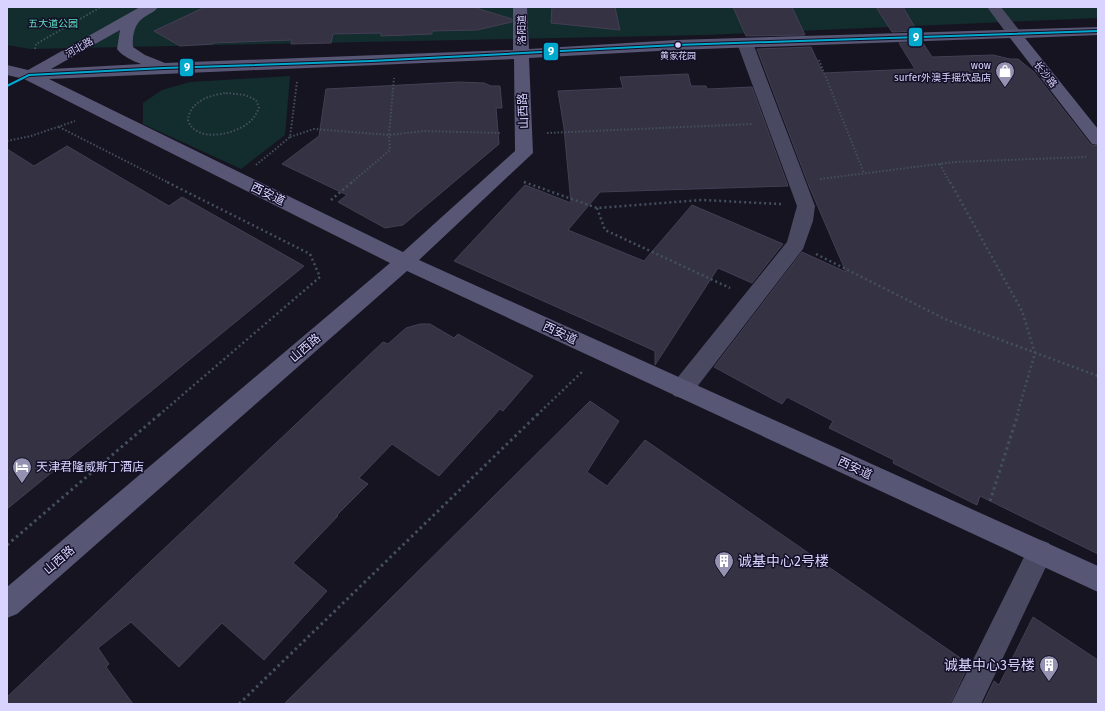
<svg xmlns="http://www.w3.org/2000/svg" width="1105" height="711" font-family="'Fira Sans','Noto Sans SC',sans-serif">
	<rect width="100%" height="100%" fill="#161421"/>
	<g fill="#132c2d">
		<path d="M7 7H1098V18L705 35 30 49 7 45Z"/>
		<path d="M290 76 285 135 241 169 143 124V103L162 90 190 82Z"/>
	</g>
	<g fill="#343243" stroke="#433f54">
		<path d="M205 7H473L512 19V22L477 30 432 31V34L381 36V33L333 34 331 43 291 44 292 40 213 43V44L180 46 154 31Z"/>
		<path d="M552 7H615L620 30 551 23Z"/>
		<path d="M733 7H792L805 35 746 36Z"/>
		<path d="M876 7H903L917 31 892 32Z"/>
		<path d="M899 43H923L932 57 993 55 1010 59H1018L1034 72 1091 145 1098 146V554L980 496 977 505 893 463 894 460 829 428 833 421 787 397 782 404 714 367 802 252 846 272 809 186 757 49 811 47 823 73 915 69Z"/>
		<path d="M688 74 691 86H706L707 89 752 87 788 186 600 192 568 230 644 261 692 205 783 244 752 283 718 268 655 365V351L454 261 525 185 571 203 564 128 558 91 623 88 620 77Z"/>
		<path d="M459 82 484 83 491 86H500L502 108H496L499 144 403 225 385 228 338 202 347 195 282 164 319 136 326 89Z"/>
		<path d="M67 146 169 206 182 197 304 266 7 509V149L34 166Z"/>
		<path d="M420 324H430L454 338 458 334 533 376 503 411 500 409 439 476 392 444 359 478 368 484 337 515 338 516 293 563 327 591 264 660 222 623 179 667 131 622 98 648 109 664 106 667 133 704H7V697L383 342 388 344 406 328Z"/>
		<path d="M590 401 619 421 587 472 607 486 645 440 969 664 950 704H284Z"/>
		<path d="M1033 617 1098 660V704H983L994 681 999 685Z"/>
	</g>
	<g fill="none" stroke-linecap="round" stroke-linejoin="round">
		<g stroke="#44505f" stroke-width="2" stroke-dasharray="1.5 2" stroke-linecap="butt">
			<path d="M35 49 36 44 101 7"/>
			<path d="M819 60 864 173"/>
			<path d="M226 93 245 95 256 100 259 108C256 114 254 119 248 123 234 135 195 143 188 120 190 101 210 95 226 93Z"/>
			<path d="M59 127 169 183"/>
			<path d="M547 133 752 124"/>
			<path d="M290 137 314 129 389 135 424 131 500 133"/>
			<path d="M7 141 31 136 75 121"/>
			<path d="M940 164 950 183"/>
			<path d="M256 165 290 137 297 82"/>
			<path d="M820 179 954 162 1086 157"/>
			<path d="M524 182 526 183"/>
			<path d="M351 183 390 150 389 135 394 78"/>
		</g>
		<g stroke="#44505f" stroke-width="2.5" stroke-dasharray="2 3" stroke-linecap="butt">
			<path d="M524 182 597 208 702 200 781 204"/>
			<path d="M950 182 1022 311 1035 353 1017 415"/>
			<path d="M331 200 352 182"/>
			<path d="M597 208 605 230 730 288"/>
			<path d="M816 254 947 320 1098 376"/>
			<path d="M159 415 320 277 310 254 167 182"/>
			<path d="M537 415 584 370"/>
		</g>
		<g stroke="#44505f" stroke-width="3" stroke-dasharray="2.5 3.5" stroke-linecap="butt">
			<path d="M990 501 1018 414"/>
			<path d="M7 545 160 414"/>
			<path d="M239 704 538 414"/>
		</g>
		<g fill="#4a4962" fill-rule="evenodd">
			<path d="M987 7H1001L1023 35 1020 38 1015 40 1010 38Z"/>
			<path d="M745 38 750 40 753 43 815 206 813 221 803 249 690 396 682 398 674 396 671 389 674 382 787 242 797 206 737 43 740 40Z"/>
			<path d="M1040 540 1049 543 1053 552 981 704H951L1031 543Z"/>
		</g>
		<path fill="#575674" fill-rule="evenodd" d="M140 7H158C154 13 148 14 143 18 134 24 132 38 133 47L145 55 165 63 513 50V7H527L529 49 676 40 1098 27V35L1025 38 1098 129V145L1092 144 1010 38 676 50 529 58 533 153 419 260 1098 566V592L407 271 17 614 7 618V587L390 263 24 79 7 75V65L28 70ZM120 30 117 49C122 56 133 61 141 64L51 69ZM514 59 515 151 403 252 49 79Z"/>
		<g stroke="#130f26" stroke-width="4">
			<path id="bus-1" d="M7 86 29 75 164 68 371 61 676 45 1098 31"/>
		</g>
		<use href="#bus-1" stroke="#00a9ce" stroke-width="2"/>
	</g>
	<defs>
		<g id="shop-pin" transform="scale(1)"><path d="M0 17L-7.5 6A9.5 9.5 0 1 1 7.5 6Z" fill="#9591b1" stroke="#130f26"/><path d="M-5-2.5h2.3a2.7 3.5 0 0 1 5.4 0H5L5.5 6h-11ZM-1.5-2.5h3a1.5 2.3 0 0 0-3 0Z" fill="#fff"/></g>
		<g id="hotel-pin" transform="scale(1)"><path d="M0 17L-7.5 6A9.5 9.5 0 1 1 7.5 6Z" fill="#9591b1" stroke="#130f26"/><path d="M-6-4.5h1.5V1H6V5H4.5V3h-9V5H-6ZM-4 0a1.8 1.8 0 1 1 3.6 0ZM.5 0V-2.5h3Q6-2.5 6 0Z" fill="#fff"/></g>
		<g id="building-pin" transform="scale(1)"><path d="M0 17L-7.5 6A9.5 9.5 0 1 1 7.5 6Z" fill="#9591b1" stroke="#130f26"/><path d="M-4-6H4V6H1V3H-1V6H-4ZM-2.5-4.3h1.7v1.8h-1.7ZM.8-4.3h1.7v1.8H.8ZM-2.5-1h1.7V.8h-1.7ZM.8-1h1.7V.8H.8Z" fill="#fff"/></g>
	</defs>
	<g fill-rule="evenodd">
		<use href="#shop-pin" x="1005" y="71"/>
		<use href="#hotel-pin" x="22" y="467"/>
		<use href="#building-pin" x="724" y="561"/>
		<use href="#building-pin" x="1049" y="665"/>
	</g>
	<circle fill="#d9d4ff" stroke="#130f26" stroke-width="1.5" cx="678" cy="45" r="3.5"/>
	<g text-anchor="middle" stroke-width="3" stroke-linejoin="round" paint-order="stroke">
		<g font-size="9" fill="#d9d4ff" stroke="#130f26">
			<text x="678" y="59">黄家花园</text>
		</g>
		<g font-size="10" fill="#5fe0c0" stroke="#130f26">
			<text x="53" y="27">五大道公园</text>
		</g>
		<g font-size="10" fill="#d9d4ff" stroke="#130f26">
			<text transform="translate(521 30) rotate(-90)" y="4">洛阳道</text>
			<text transform="translate(79 47) rotate(-29)" y="4">河北路</text>
			<text transform="translate(1046 74) rotate(52)" y="4">长沙路</text>
		</g>
		<g font-size="10" fill="#d9d4ff" stroke="#130f26" text-anchor="end">
			<text x="991" y="69">wow<tspan x="991" dy="12">surfer外澳手摇饮品店</tspan></text>
		</g>
		<g font-size="12" fill="#d9d4ff" stroke="#130f26">
			<text transform="translate(523 111) rotate(-92)" y="4">山西路</text>
			<text transform="translate(268 194) rotate(26)" y="4">西安道</text>
			<text transform="translate(560 333) rotate(25)" y="4">西安道</text>
			<text transform="translate(305 348) rotate(-41)" y="4">山西路</text>
			<text transform="translate(855 468) rotate(25)" y="4">西安道</text>
			<text transform="translate(59 560) rotate(-41)" y="4">山西路</text>
		</g>
		<g font-size="12" fill="#d9d4ff" stroke="#130f26" text-anchor="start">
			<text x="36" y="471">天津君隆威斯丁酒店</text>
		</g>
		<g font-size="14" fill="#d9d4ff" stroke="#130f26" text-anchor="start">
			<text x="738" y="566">诚基中心2号楼</text>
			<text x="1035" y="670" text-anchor="end">诚基中心3号楼</text>
		</g>
	</g>
	<g stroke="#130f26" stroke-width="1.5">
		<rect x="908" y="27" width="15" height="20" rx="4" fill="#00a9ce"/>
		<rect x="543" y="42" width="16" height="19" rx="4" fill="#00a9ce"/>
		<rect x="179" y="58" width="15" height="19" rx="4" fill="#00a9ce"/>
	</g>
	<g font-size="11" text-anchor="middle" font-weight="bold" fill="#fff">
		<text x="916" y="41">9</text>
		<text x="551" y="55">9</text>
		<text x="187" y="71">9</text>
	</g>
	<rect width="1105" height="711" fill="none" stroke="#d9d4ff" stroke-width="16"/>
</svg>
